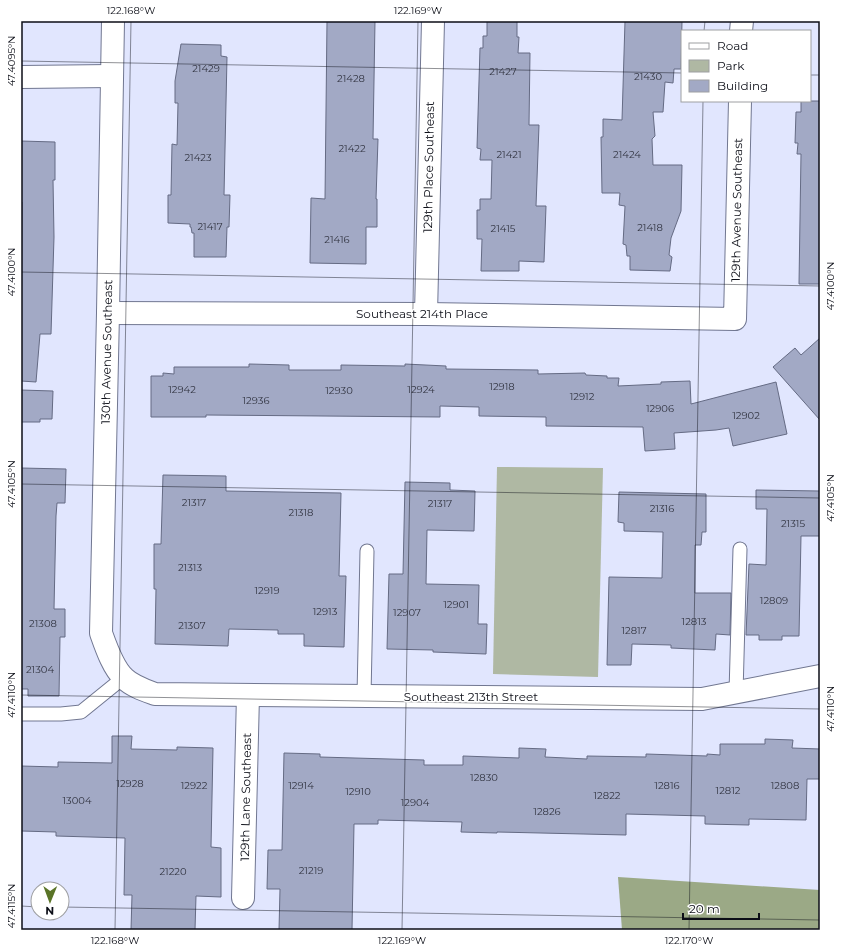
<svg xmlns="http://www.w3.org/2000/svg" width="841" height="951" font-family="Montserrat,sans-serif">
	<rect width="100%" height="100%" fill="#e1e6fe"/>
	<path fill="#afb8a3" d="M497 467 603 468 598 677 493 674Z"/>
	<path fill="#9ba986" d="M618 877 820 890V930H622Z"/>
	<g fill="#a2a9c5" stroke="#656b84">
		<path d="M327 21H375L373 139H378L376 199H377V227H366V264L310 263 311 198 325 199Z"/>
		<path d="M487 21H517V37H519L518 53H530L529 125H539L536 206H546L544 262 519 261V271H481L482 239H477V210H480V199H491L492 160H480L481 149 477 148 480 48H483V36H487Z"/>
		<path d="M625 21H682L681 69H674L673 83 665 82 663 112H653L655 136 652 139 653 165H682L681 211 671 238 669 255 672 257 670 271 630 270V256H627L626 245 623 244 625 206 619 205 620 193H602L601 137H603V119L622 120Z"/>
		<path d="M181 44 221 45V56L227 57 224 195H230L229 227H227L226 257H194V233H192L191 227H190V224L168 223V195H171L172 144 177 145 178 103H175V81Z"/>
		<path d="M801 101H820V284H799L801 154H797L798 143H795L796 112H801Z"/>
		<path d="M21 141 55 142V180H53L54 237 51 334H40L36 382 21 381 22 202H21Z"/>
		<path d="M820 338V420L773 367 795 348 801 355Z"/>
		<path d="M249 364 289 365V370H341V365L405 366V364L446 366V369L538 370V374L585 373 586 375 607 376V378H619L618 386 661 384V382L690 381 691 404 776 382 787 434 733 446 729 428 716 430 674 433 675 449 645 451 643 427 546 426V417L479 416V407L440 406V417L206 415V417H151V376H163V373L174 374V367H249Z"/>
		<path d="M21 390 53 391 52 419H40V422H21Z"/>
		<path d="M21 468 66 469 65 503H57L56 516 54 609H65V637H60L59 696H28V689H21Z"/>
		<path d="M163 475 226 476V491L341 493 339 576H346L344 647 304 646V634H278V630L229 629 228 646 155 644 156 589H154V544H161Z"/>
		<path d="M405 482 450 483V490L475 491 474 531 427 530 426 584 479 585 478 624H487L486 654 433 652V650L387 649 389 574H403Z"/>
		<path d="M756 490 820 491V536H801L799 636H782V640H759V635H746L749 564 766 565 767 509H756Z"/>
		<path d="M619 492 706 494V532H702L701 545H695V593H731L730 635 716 634 715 650 671 648V645L632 644 631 665H607L609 577 662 578 663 532 624 531V523L618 522Z"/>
		<path d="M112 736H132L131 749 177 750V747L213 748 211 847 221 848V897L196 896 195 930H131L132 895H124L125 838 56 836V832L21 831V766L58 767V762L112 763Z"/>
		<path d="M765 739 793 740 792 748 820 749V779H807L806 820 749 819V825L705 824V816L626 814V835L497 832V833L461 832 462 822 378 820V824H354L352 930H279L280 889H267L268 850H282L284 753 320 754V757L424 760V765H463V756L519 758V748L546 749 545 757 587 759V756L646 757V754L707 756V754L720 755V744H765Z"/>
	</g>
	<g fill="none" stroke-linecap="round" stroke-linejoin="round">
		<g stroke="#717791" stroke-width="15">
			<g id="service">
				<path d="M736 693 740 549"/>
				<path d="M364 696 367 551"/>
				<path d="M21 714H61L81 712 123 678"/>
			</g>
		</g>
		<g stroke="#717791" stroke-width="24">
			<g id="minor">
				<path d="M113 21 108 313 101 633C106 647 113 668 124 678 132 686 144 690 155 694L702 699 820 676"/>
				<path d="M741 31 742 21"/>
				<path d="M21 77 111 76"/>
				<path d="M108 313 426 314 735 319 740 101"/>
				<path d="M426 314 433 21"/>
				<path d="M243 898 248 695"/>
			</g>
		</g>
		<use href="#service" stroke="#fff" stroke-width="13"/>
		<use href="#minor" stroke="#fff" stroke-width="22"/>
	</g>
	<path fill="none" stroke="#0c0e17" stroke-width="1" stroke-opacity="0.45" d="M704 31 705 21M21 61 682 73M810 75H820M21 272 820 286M21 484 820 498M21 695 820 709M21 906 38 907M62 907 820 920M115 930 131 21M402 930 418 21M689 930 703 101"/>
	<g text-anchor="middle" stroke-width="3" stroke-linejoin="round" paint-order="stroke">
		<g font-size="10" fill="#323542">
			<text x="206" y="72">21429</text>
			<text x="503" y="75">21427</text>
			<text x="648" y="80">21430</text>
			<text x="351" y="82">21428</text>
			<text x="352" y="152">21422</text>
			<text x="509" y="158">21421</text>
			<text x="627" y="158">21424</text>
			<text x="198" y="161">21423</text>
			<text x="210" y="230">21417</text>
			<text x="650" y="231">21418</text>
			<text x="503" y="232">21415</text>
			<text x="337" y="243">21416</text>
			<text x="502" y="390">12918</text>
			<text x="182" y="393">12942</text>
			<text x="421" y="393">12924</text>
			<text x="339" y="394">12930</text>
			<text x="582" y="400">12912</text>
			<text x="256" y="404">12936</text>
			<text x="660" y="412">12906</text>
			<text x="746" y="419">12902</text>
			<text x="194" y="506">21317</text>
			<text x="440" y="507">21317</text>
			<text x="662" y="512">21316</text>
			<text x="301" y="516">21318</text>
			<text x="793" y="527">21315</text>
			<text x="190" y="571">21313</text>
			<text x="267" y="594">12919</text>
			<text x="774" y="604">12809</text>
			<text x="456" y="608">12901</text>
			<text x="325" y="615">12913</text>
			<text x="407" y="616">12907</text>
			<text x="694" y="625">12813</text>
			<text x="43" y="627">21308</text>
			<text x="192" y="629">21307</text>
			<text x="634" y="634">12817</text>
			<text x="40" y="673">21304</text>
			<text x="484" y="781">12830</text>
			<text x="130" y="787">12928</text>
			<text x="194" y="789">12922</text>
			<text x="301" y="789">12914</text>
			<text x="667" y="789">12816</text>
			<text x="785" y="789">12808</text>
			<text x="728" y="794">12812</text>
			<text x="358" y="795">12910</text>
			<text x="607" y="799">12822</text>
			<text x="77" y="804">13004</text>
			<text x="415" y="806">12904</text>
			<text x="547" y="815">12826</text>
			<text x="311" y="874">21219</text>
			<text x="173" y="875">21220</text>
		</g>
		<g font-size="12" fill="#0c0e17" stroke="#fff">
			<text transform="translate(429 167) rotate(-89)" y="4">129th Place Southeast</text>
			<text transform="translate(737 210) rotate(-89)" y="4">129th Avenue Southeast</text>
			<text x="422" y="318">Southeast 214th Place</text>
			<text transform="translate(107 352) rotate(-89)" y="4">130th Avenue Southeast</text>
			<text x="471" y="701">Southeast 213th Street</text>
			<text transform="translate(246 797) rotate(-89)" y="4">129th Lane Southeast</text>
		</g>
	</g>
	<rect width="841" height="951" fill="none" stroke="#ffffff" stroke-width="44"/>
	<rect x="681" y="30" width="130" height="72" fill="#ffffff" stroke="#9e9fa2"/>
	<rect x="689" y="43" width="20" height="6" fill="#ffffff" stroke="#9e9fa2"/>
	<text x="717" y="50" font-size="12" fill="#0c0e17">Road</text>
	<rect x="689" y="60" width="20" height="12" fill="#afb8a3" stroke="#9e9fa2"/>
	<text x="717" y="70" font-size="12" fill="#0c0e17">Park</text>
	<rect x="689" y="80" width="20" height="12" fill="#a2a9c5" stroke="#9e9fa2"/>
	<text x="717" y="90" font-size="12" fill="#0c0e17">Building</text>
	<g transform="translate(50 901) rotate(181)"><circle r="19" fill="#ffffff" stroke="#9e9fa2"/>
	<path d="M0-3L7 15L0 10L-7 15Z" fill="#5a7427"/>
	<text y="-6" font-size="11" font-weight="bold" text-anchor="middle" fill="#0c0e17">N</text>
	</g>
	<path d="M683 913v6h76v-6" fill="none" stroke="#0c0e17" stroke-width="2"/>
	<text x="689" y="913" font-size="12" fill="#0c0e17" stroke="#ffffff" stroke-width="3" paint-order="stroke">20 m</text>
	<rect x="22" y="22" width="797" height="907" fill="none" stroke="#0c0e17" stroke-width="1.5"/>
	<g font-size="10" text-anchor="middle" fill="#0c0e17">
		<text x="131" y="14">122.168°W</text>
		<text x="418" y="14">122.169°W</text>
		<text transform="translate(11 61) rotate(-90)" y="4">47.4095°N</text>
		<text transform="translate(11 272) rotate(-90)" y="4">47.4100°N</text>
		<text transform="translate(830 286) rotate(-90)" y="4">47.4100°N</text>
		<text transform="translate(11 484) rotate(-90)" y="4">47.4105°N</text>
		<text transform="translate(830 498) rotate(-90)" y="4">47.4105°N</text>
		<text transform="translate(11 695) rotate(-90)" y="4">47.4110°N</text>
		<text transform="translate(830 709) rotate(-90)" y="4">47.4110°N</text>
		<text transform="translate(11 906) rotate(-90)" y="4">47.4115°N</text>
		<text x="115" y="944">122.168°W</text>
		<text x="402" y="944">122.169°W</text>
		<text x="689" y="944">122.170°W</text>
	</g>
</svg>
